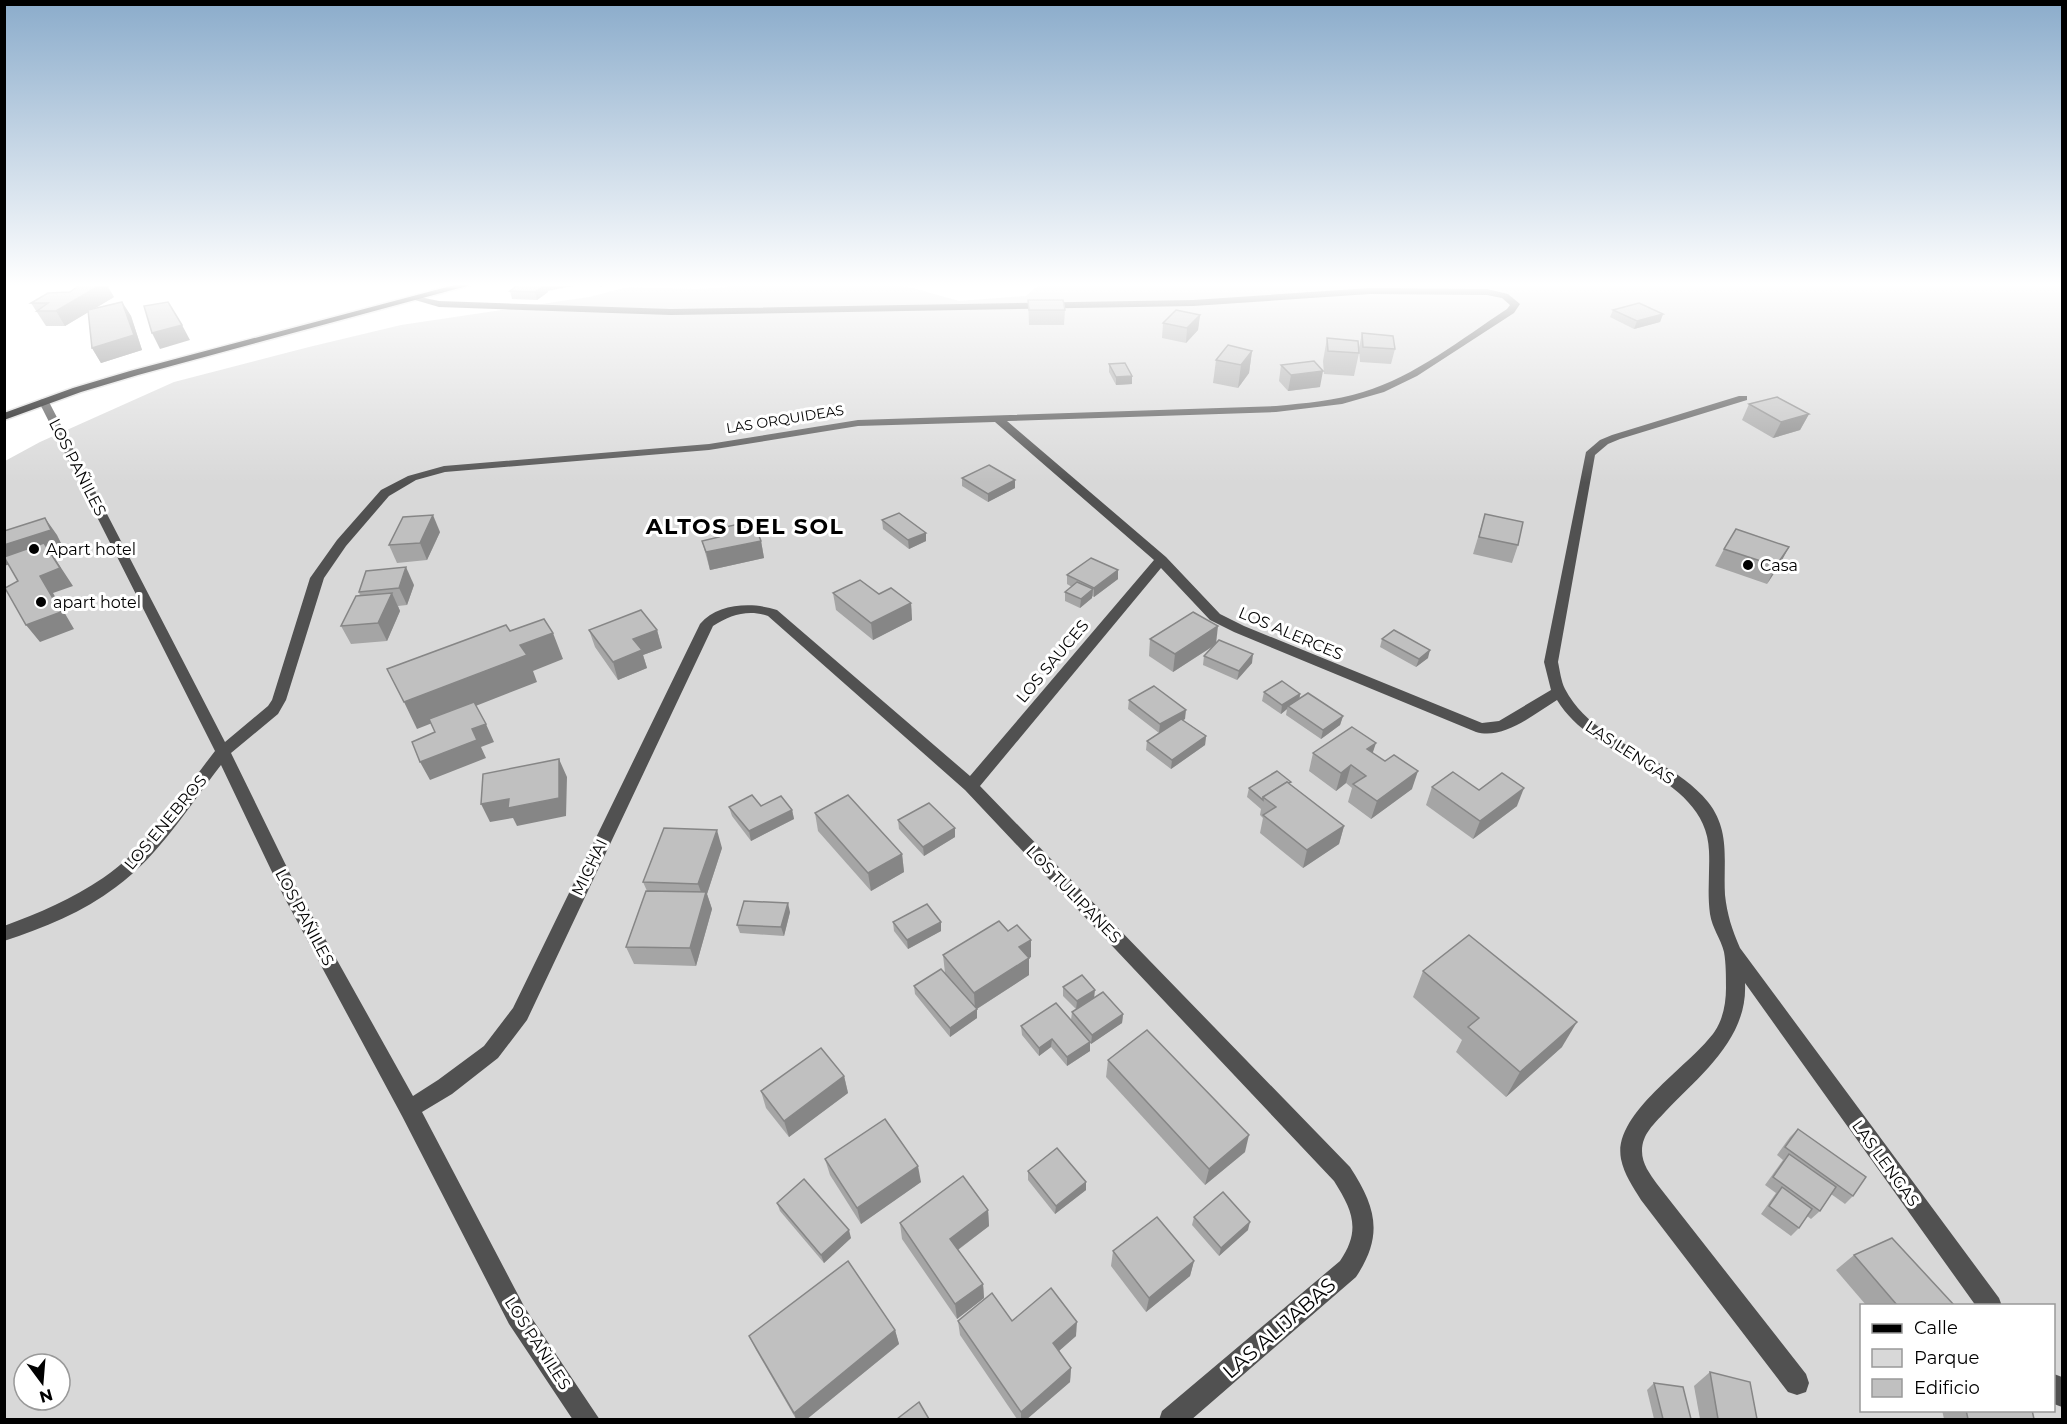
<svg xmlns="http://www.w3.org/2000/svg" width="2067" height="1424" font-family="Montserrat,sans-serif">
	<rect width="100%" height="100%" fill="#fff"/>
	<path fill="#d8d8d8" fill-rule="evenodd" d="M732 283H882L909 287 959 301 1026 296 1041 283H2062V1419L5 1420V461L40 442 174 382 309 347 401 325 589 297 628 287 697 289 727 287ZM1862 1306H2054V1410H1862ZM24 1364H60V1400H24Z"/>
	<g fill="none" stroke-linecap="round" stroke-linejoin="round">
		<g stroke="#dbdbdb" stroke-width="3">
			<path id="major" d="M462 283H478L138 375 81 392 4 420V413L73 388 130 371Z"/>
		</g>
		<g fill="#515151" fill-rule="evenodd">
			<path d="M1370 288 1487 289 1508 294 1520 304 1514 313 1417 376 1384 392 1342 404 1276 412 1007 421 1166 557 1220 614 1244 626 1482 723 1499 721 1551 690 1544 662 1586 452 1600 440 1612 435 1739 396H1747V400L1620 439 1608 444 1595 455 1558 662C1560 671 1561 681 1565 689 1594 745 1669 754 1708 802 1731 831 1723 861 1725 895 1727 914 1732 930 1740 948L1999 1298 2002 1306H1976L1745 983C1748 1039 1700 1075 1665 1112 1654 1124 1642 1134 1642 1151 1642 1164 1650 1174 1657 1184L1806 1374 1809 1383 1806 1392 1797 1395 1788 1392 1641 1200C1633 1187 1624 1174 1621 1159 1612 1113 1691 1066 1715 1031 1723 1019 1726 1003 1726 988 1726 977 1726 963 1724 952 1721 939 1712 928 1710 914 1707 892 1710 872 1709 851 1708 811 1676 788 1645 769 1614 749 1577 733 1557 700 1534 714 1504 740 1476 732L1234 632 1210 620 1161 568 980 786 1350 1167C1376 1207 1384 1235 1356 1277L1191 1420H1159L1162 1411 1340 1261C1361 1230 1353 1211 1334 1181L965 790 768 616C748 609 730 615 713 626L527 1020 498 1058 452 1094 422 1112 525 1308 600 1420H573L509 1324 402 1116 283 895 221 765C189 806 159 856 116 887 83 912 44 928 4 941V926C39 913 72 899 103 878 147 849 182 793 215 751L39 402 40 400 44 399 49 402 225 742 268 706 272 700 310 578 337 540 381 490 408 476 444 466 709 444 858 420 1276 406C1305 403 1335 401 1363 392 1416 376 1461 339 1507 309L1510 305 1502 298 1487 295 1370 294 1193 306 671 315 439 307 415 300V296L439 301 671 309 1193 300ZM995 422 1154 560 970 776 777 610C753 602 718 603 700 624L513 1008 484 1046 438 1080 413 1096 299 892 231 753 278 714 286 700 324 578 346 546 389 496 416 480 445 472 709 450 858 426Z"/>
			<path d="M2054 1374 2062 1377V1407L2054 1404Z"/>
		</g>
		<use href="#major" fill="#000" fill-rule="evenodd"/>
	</g>
	<g fill="#a5a5a5">
		<path d="M546 285 548 292 537 300 512 299 510 291Z"/>
		<path d="M114 297 94 309 122 302 131 316 142 350 101 363 92 348 88 312 65 326H46L31 303Z"/>
		<path d="M1028 300 1065 310 1064 325H1029Z"/>
		<path d="M1613 310 1663 314 1660 322 1634 329 1610 317Z"/>
		<path d="M1200 315 1198 330 1186 343 1162 338 1163 323Z"/>
		<path d="M1362 333 1395 349 1391 364 1360 362 1359 348Z"/>
		<path d="M1327 338 1359 353 1354 376 1324 374 1323 361Z"/>
		<path d="M1252 351 1249 373 1238 388 1213 383 1216 360Z"/>
		<path d="M1109 364 1132 376V384L1116 385 1109 372Z"/>
		<path d="M1281 365 1320 387 1288 391 1279 381Z"/>
		<path d="M1749 404 1809 414 1800 430 1773 438 1742 420Z"/>
		<path d="M962 478 1015 480V488L988 502 962 486Z"/>
		<path d="M1485 514 1518 545 1512 563 1473 554Z"/>
		<path d="M882 520 926 533V541L909 549 883 529Z"/>
		<path d="M716 529H741L761 541 764 558 710 570 702 541 718 537Z"/>
		<path d="M440 532 427 560 397 563 389 545Z"/>
		<path d="M1724 549 1780 564 1767 584 1715 566Z"/>
		<path d="M1118 570V579L1094 597 1092 596V598L1080 608 1065 601V592L1072 587 1067 584V575Z"/>
		<path d="M414 585 407 605 398 606 400 611 387 641 351 644 341 626 360 596 359 592Z"/>
		<path d="M833 593 879 594 911 603 912 620 873 640 836 610Z"/>
		<path d="M589 630H657L662 648 643 655 647 668 618 680 595 647Z"/>
		<path d="M1150 639 1216 644 1252 663 1237 680 1203 665 1204 656 1215 645 1173 672 1149 656Z"/>
		<path d="M1382 639 1428 658 1416 667 1380 647Z"/>
		<path d="M1264 692 1300 694 1299 699 1343 716 1340 725 1321 739 1286 715 1287 709 1281 714 1262 701Z"/>
		<path d="M1129 700 1185 719 1183 720 1206 736 1205 745 1171 769 1146 750 1147 741 1159 733 1128 709Z"/>
		<path d="M1313 753H1373L1412 789 1371 819 1348 802 1352 788 1346 783 1336 791 1309 771Z"/>
		<path d="M1290 784 1344 826 1339 844 1303 868 1260 833 1263 818 1260 815 1261 809 1247 797 1249 788Z"/>
		<path d="M1432 787 1479 790 1517 806 1473 839 1426 805Z"/>
		<path d="M761 806 792 810 794 819 751 841 732 816 729 807Z"/>
		<path d="M815 813 902 854 904 872 871 891 818 831Z"/>
		<path d="M898 820 955 837 924 856 899 829Z"/>
		<path d="M722 848 707 894 712 909 696 966 634 964 626 947 647 891 643 882Z"/>
		<path d="M790 912 784 936 740 933 737 925Z"/>
		<path d="M893 922 941 931 908 949 894 931Z"/>
		<path d="M943 955 1031 957 1029 958V975L977 1009V1018L950 1037 915 994 914 986 945 973Z"/>
		<path d="M1423 971 1562 1047 1506 1097 1456 1052 1462 1040 1413 997Z"/>
		<path d="M1063 987 1094 997 1123 1014 1122 1023 1091 1044 1090 1043V1051L1067 1066 1051 1047 1039 1056 1022 1035 1021 1026 1071 1020 1072 1012 1076 1009 1063 996Z"/>
		<path d="M1108 1060 1245 1152 1205 1185 1106 1077Z"/>
		<path d="M844 1076 848 1093 789 1137 766 1108 761 1091Z"/>
		<path d="M1798 1129 1853 1196 1845 1204 1831 1194 1820 1211 1811 1219 1807 1216 1799 1228 1791 1236 1761 1214 1776 1193 1765 1185 1783 1160 1777 1155 1790 1137Z"/>
		<path d="M825 1159 921 1182 861 1224 830 1175Z"/>
		<path d="M1028 1171 1086 1190 1055 1214 1028 1180Z"/>
		<path d="M777 1203 851 1238 824 1263 780 1211Z"/>
		<path d="M988 1210 989 1226 958 1250 983 1284 984 1298 957 1319 902 1239 900 1223Z"/>
		<path d="M1194 1217 1248 1230 1219 1256 1192 1225Z"/>
		<path d="M1113 1251 1194 1261 1190 1276 1146 1312 1111 1266Z"/>
		<path d="M1854 1255 1954 1305H1866L1836 1270Z"/>
		<path d="M958 1321H1012L1076 1336 1059 1351 1071 1368 1070 1382 1027 1419H1017L960 1335Z"/>
		<path d="M895 1330 899 1344 807 1419H796L756 1350 749 1336Z"/>
		<path d="M1710 1372 1757 1419H1700L1694 1386Z"/>
		<path d="M1654 1383 1691 1419H1654L1647 1390Z"/>
		<path d="M1942 1410H2032L2034 1419H1944Z"/>
	</g>
	<g fill="#868686">
		<path d="M104 283H106L114 297 65 326 56 311Z"/>
		<path d="M545 283H584V284L547 291Z"/>
		<path d="M600 283H613L600 287Z"/>
		<path d="M546 285 548 292 537 300 535 292Z"/>
		<path d="M122 302 131 316 142 350 101 363 92 348Z"/>
		<path d="M1663 314 1660 322 1634 329 1637 321Z"/>
		<path d="M1200 315 1198 330 1186 343 1187 328Z"/>
		<path d="M182 325 190 340 160 349 152 333Z"/>
		<path d="M1252 351 1249 373 1238 388 1241 365Z"/>
		<path d="M1323 371 1320 387 1288 391 1291 375Z"/>
		<path d="M1132 376V384L1116 385V377Z"/>
		<path d="M1809 414 1800 430 1773 438 1781 422Z"/>
		<path d="M1015 480V488L988 502V494Z"/>
		<path d="M433 515 440 532 427 560 420 543Z"/>
		<path d="M45 518 57 535 63 547 50 551 73 586 53 593 74 629 40 642 26 625 40 576 50 551 4 566V545Z"/>
		<path d="M926 533V541L909 549 908 540Z"/>
		<path d="M761 541 764 558 710 570 706 552Z"/>
		<path d="M1789 547 1780 564 1767 584 1776 566Z"/>
		<path d="M406 567 414 585 407 605 399 588Z"/>
		<path d="M1118 570V579L1094 597V588Z"/>
		<path d="M1093 589 1092 598 1080 608 1081 599Z"/>
		<path d="M392 593 400 611 387 641 378 623Z"/>
		<path d="M911 603 912 620 873 640 871 623Z"/>
		<path d="M1218 626 1216 644 1173 672 1175 654Z"/>
		<path d="M657 630 662 648 643 655 647 668 618 680 613 662 633 639Z"/>
		<path d="M553 633 563 659 533 671 537 682 417 729 404 702 520 645Z"/>
		<path d="M1430 650 1428 658 1416 667 1419 659Z"/>
		<path d="M1253 654 1252 663 1237 680 1239 671Z"/>
		<path d="M1300 694 1299 703 1288 706 1287 709 1281 714 1282 705Z"/>
		<path d="M1186 710 1185 719 1159 733 1160 724Z"/>
		<path d="M1343 716 1340 725 1321 739 1323 730Z"/>
		<path d="M486 724 494 742 481 747 486 758 430 780 420 762 472 729Z"/>
		<path d="M1206 736 1205 745 1171 769 1172 760Z"/>
		<path d="M1376 743 1370 761 1367 749Z"/>
		<path d="M559 759 567 777 566 816 517 826 513 818 490 822 481 804Z"/>
		<path d="M1351 765 1346 783 1336 791 1341 773Z"/>
		<path d="M1418 771 1412 789 1371 819 1377 801Z"/>
		<path d="M1524 788 1517 806 1473 839 1480 821Z"/>
		<path d="M792 810 794 819 751 841 749 831Z"/>
		<path d="M1344 826 1339 844 1303 868 1307 850Z"/>
		<path d="M955 828V837L924 856 923 847Z"/>
		<path d="M717 830 722 848 707 894 712 909 696 966 690 948 704 900 698 884Z"/>
		<path d="M902 854 904 872 871 891 868 873Z"/>
		<path d="M788 903 790 912 784 936 781 927Z"/>
		<path d="M941 922V931L908 949 907 940Z"/>
		<path d="M1031 940V957L1029 958V975L975 1010 974 993 1019 947Z"/>
		<path d="M1095 990 1094 999 1076 1010 1077 1001Z"/>
		<path d="M977 1009V1018L950 1037V1028Z"/>
		<path d="M1123 1014 1122 1023 1091 1044 1092 1035Z"/>
		<path d="M1577 1022 1562 1047 1506 1097 1520 1072Z"/>
		<path d="M1052 1039 1051 1047 1039 1056V1048Z"/>
		<path d="M1090 1042V1051L1067 1066V1057Z"/>
		<path d="M844 1076 848 1093 789 1137 784 1121Z"/>
		<path d="M1249 1135 1245 1152 1205 1185 1209 1169Z"/>
		<path d="M918 1166 921 1182 861 1224 857 1208Z"/>
		<path d="M1086 1182V1190L1055 1214 1056 1206Z"/>
		<path d="M988 1210 989 1226 952 1254 950 1239Z"/>
		<path d="M1250 1222 1248 1230 1219 1256 1221 1248Z"/>
		<path d="M849 1230 851 1238 824 1263 821 1255Z"/>
		<path d="M1194 1261 1190 1276 1146 1312 1149 1298Z"/>
		<path d="M983 1284 984 1298 957 1319 955 1304Z"/>
		<path d="M1077 1322 1076 1336 1052 1357 1053 1343Z"/>
		<path d="M895 1330 899 1344 807 1419H796L794 1413Z"/>
		<path d="M1071 1368 1070 1382 1027 1419H1021V1412Z"/>
	</g>
	<g fill="#c0c0c0" stroke="#868686" stroke-width="1.5">
		<path d="M82 283H104L56 311H37L48 303H31L48 293 70 292Z"/>
		<path d="M520 283H533L546 285 535 292 510 291Z"/>
		<path d="M1028 300H1063L1065 310H1029Z"/>
		<path d="M122 302 134 335 92 348 88 310Z"/>
		<path d="M168 302 182 325 152 333 144 306Z"/>
		<path d="M1639 303 1663 314 1637 321 1613 310Z"/>
		<path d="M1176 310 1200 315 1187 328 1163 323Z"/>
		<path d="M1362 333 1393 336 1395 349 1363 347Z"/>
		<path d="M1327 338 1358 341 1359 353 1328 351Z"/>
		<path d="M1228 345 1252 351 1241 365 1216 360Z"/>
		<path d="M1314 361 1323 371 1291 375 1281 365Z"/>
		<path d="M1125 363 1132 376 1116 377 1109 364Z"/>
		<path d="M1777 397 1809 414 1781 422 1749 404Z"/>
		<path d="M989 465 1015 480 988 494 962 478Z"/>
		<path d="M899 513 926 533 908 540 882 520Z"/>
		<path d="M1485 514 1523 522 1518 545 1479 537Z"/>
		<path d="M433 515 420 543 389 545 403 517Z"/>
		<path d="M45 518 51 530 4 545V531Z"/>
		<path d="M739 524 741 529 755 526 761 541 706 552 702 541 719 537 716 529Z"/>
		<path d="M1736 529 1789 547 1776 566 1724 549Z"/>
		<path d="M44 543 60 568 40 576 61 612 26 625 5 588 18 581 4 557Z"/>
		<path d="M1091 558 1118 570 1094 588 1067 575Z"/>
		<path d="M406 567 399 588 359 592 366 571Z"/>
		<path d="M860 580 879 594 891 588 911 603 871 623 833 593Z"/>
		<path d="M1077 582 1093 589 1081 599 1065 592Z"/>
		<path d="M392 593 378 623 341 626 356 596Z"/>
		<path d="M641 610 657 630 633 639 642 650 613 662 589 630Z"/>
		<path d="M1193 612 1218 626 1175 654 1150 639Z"/>
		<path d="M544 619 553 633 520 645 527 655 404 702 387 669 506 625 510 631Z"/>
		<path d="M1394 630 1430 650 1419 659 1382 639Z"/>
		<path d="M1219 640 1253 654 1239 671 1204 656Z"/>
		<path d="M1282 681 1300 694 1282 705 1264 692Z"/>
		<path d="M1154 686 1186 710 1160 724 1129 700Z"/>
		<path d="M1308 693 1343 716 1323 730 1288 706Z"/>
		<path d="M474 702 486 724 472 729 477 740 420 762 412 742 435 732 429 719Z"/>
		<path d="M1181 719 1206 736 1172 760 1147 741Z"/>
		<path d="M1352 727 1376 743 1367 749 1385 761 1394 755 1418 771 1377 801 1353 784 1366 776 1351 765 1341 773 1313 753Z"/>
		<path d="M559 759V798L508 808 509 799 481 804 483 774Z"/>
		<path d="M1277 771 1291 782 1289 783 1287 782 1263 797V800L1249 788Z"/>
		<path d="M1453 772 1479 790 1502 773 1524 788 1480 821 1432 787Z"/>
		<path d="M1287 782 1344 826 1307 850 1263 815 1276 807 1263 797Z"/>
		<path d="M752 795 761 806 781 796 792 810 749 831 729 807Z"/>
		<path d="M848 795 902 854 868 873 815 813Z"/>
		<path d="M929 803 955 828 923 847 898 820Z"/>
		<path d="M664 828 717 830 698 884 643 882Z"/>
		<path d="M646 891 706 892 690 948 626 947Z"/>
		<path d="M744 901 788 903 781 927 737 925Z"/>
		<path d="M927 904 941 922 907 940 893 922Z"/>
		<path d="M999 921 1008 931 1017 925 1031 940 1019 947 1029 958 974 993 943 955Z"/>
		<path d="M1469 935 1577 1022 1520 1072 1468 1027 1479 1018 1423 971Z"/>
		<path d="M941 969 977 1009 950 1028 914 986Z"/>
		<path d="M1082 975 1095 990 1077 1001 1063 987Z"/>
		<path d="M1103 992 1123 1014 1092 1035 1072 1012Z"/>
		<path d="M1056 1003 1090 1042 1067 1057 1052 1039 1039 1048 1021 1026Z"/>
		<path d="M1147 1030 1249 1135 1209 1169 1108 1060Z"/>
		<path d="M821 1048 844 1076 784 1121 761 1091Z"/>
		<path d="M885 1119 918 1166 857 1208 825 1159Z"/>
		<path d="M1798 1129 1866 1177 1853 1196 1785 1147Z"/>
		<path d="M1057 1148 1086 1182 1056 1206 1028 1171Z"/>
		<path d="M1789 1154 1836 1187 1820 1211 1773 1177Z"/>
		<path d="M963 1176 988 1210 950 1239 983 1284 955 1304 900 1223Z"/>
		<path d="M804 1179 849 1230 821 1255 777 1203Z"/>
		<path d="M1782 1187 1812 1209 1799 1228 1769 1206Z"/>
		<path d="M1223 1192 1250 1222 1221 1248 1194 1217Z"/>
		<path d="M1157 1217 1194 1261 1149 1298 1113 1251Z"/>
		<path d="M1892 1238 1954 1305H1897L1854 1255Z"/>
		<path d="M848 1261 895 1330 794 1413 749 1336Z"/>
		<path d="M1051 1288 1077 1322 1053 1343 1071 1368 1021 1412 958 1321 992 1293 1012 1321Z"/>
		<path d="M1710 1372 1750 1382 1757 1419H1718Z"/>
		<path d="M1654 1383 1683 1387 1691 1419H1663Z"/>
		<path d="M919 1402 929 1419H897Z"/>
		<path d="M1966 1410H2032L2034 1419H1968Z"/>
	</g>
	<linearGradient id="sky" x2="0" y2="1"><stop stop-color="#8baccb"/><stop offset="0.59" stop-color="#fff"/><stop offset="1" stop-color="#fff" stop-opacity="0"/></linearGradient>
	<rect width="2067" height="483" fill="url(#sky)"/>
	<g fill="#000" stroke="#fff" stroke-width="2">
		<circle cx="34" cy="549" r="6"/>
		<circle cx="1748" cy="565" r="6"/>
		<circle cx="41" cy="602" r="6"/>
	</g>
	<g text-anchor="middle" stroke-width="6" stroke-linejoin="round" paint-order="stroke">
		<g font-size="14" fill="#000" stroke="#fff">
			<text transform="translate(785 419) rotate(-9)" y="5">LAS ORQUIDEAS</text>
		</g>
		<g font-size="16" fill="#000" stroke="#fff">
			<text transform="translate(78 467) rotate(63)" y="6">LOS PAÑILES</text>
			<text transform="translate(1291 633) rotate(23)" y="6">LOS ALERCES</text>
			<text transform="translate(1052 661) rotate(-50)" y="6">LOS SAUCES</text>
			<text transform="translate(1630 752) rotate(33)" y="6">LAS LENGAS</text>
			<text transform="translate(165 822) rotate(-50)" y="6">LOS ENEBROS</text>
			<text transform="translate(589 867) rotate(-64)" y="6">MICHAI</text>
			<text transform="translate(1074 894) rotate(46)" y="6">LOS TULIPANES</text>
			<text transform="translate(305 917) rotate(62)" y="6">LOS PAÑILES</text>
			<text transform="translate(1886 1163) rotate(54)" y="6">LAS LENGAS</text>
			<text transform="translate(538 1343) rotate(57)" y="6">LOS PAÑILES</text>
		</g>
		<g font-size="16" fill="#000" stroke="#fff" text-anchor="start">
			<text x="46" y="555">Apart hotel</text>
			<text x="1760" y="571">Casa</text>
			<text x="53" y="608">apart hotel</text>
		</g>
		<g font-size="20" fill="#000" stroke="#fff">
			<text transform="translate(1279 1328) rotate(-41)" y="7">LAS ALIJABAS</text>
		</g>
		<g font-size="22" font-weight="bold" letter-spacing="1.5" fill="#000" stroke="#fff">
			<text x="745" y="534">ALTOS DEL SOL</text>
		</g>
	</g>
	<rect width="2067" height="1424" fill="none" stroke="#000000" stroke-width="12"/>
	<rect x="1860" y="1304" width="195" height="108" fill="#ffffff" stroke="#999999" stroke-width="1.5"/>
	<rect x="1872" y="1324" width="30" height="9" fill="#000000" stroke="#999999" stroke-width="1.5"/>
	<text x="1914" y="1334" font-size="18" fill="#000000">Calle</text>
	<rect x="1872" y="1349" width="30" height="18" fill="#d8d8d8" stroke="#999999" stroke-width="1.5"/>
	<text x="1914" y="1364" font-size="18" fill="#000000">Parque</text>
	<rect x="1872" y="1379" width="30" height="18" fill="#c0c0c0" stroke="#999999" stroke-width="1.5"/>
	<text x="1914" y="1394" font-size="18" fill="#000000">Edificio</text>
	<g transform="translate(42 1382) rotate(164)"><circle r="28" fill="#ffffff" stroke="#999999" stroke-width="1.5"/>
	<path d="M0-4.5L10 22L0 15L-10 22Z" fill="#000000"/>
	<text y="-9" font-size="16" font-weight="bold" text-anchor="middle" fill="#000000">N</text>
	</g>
</svg>
